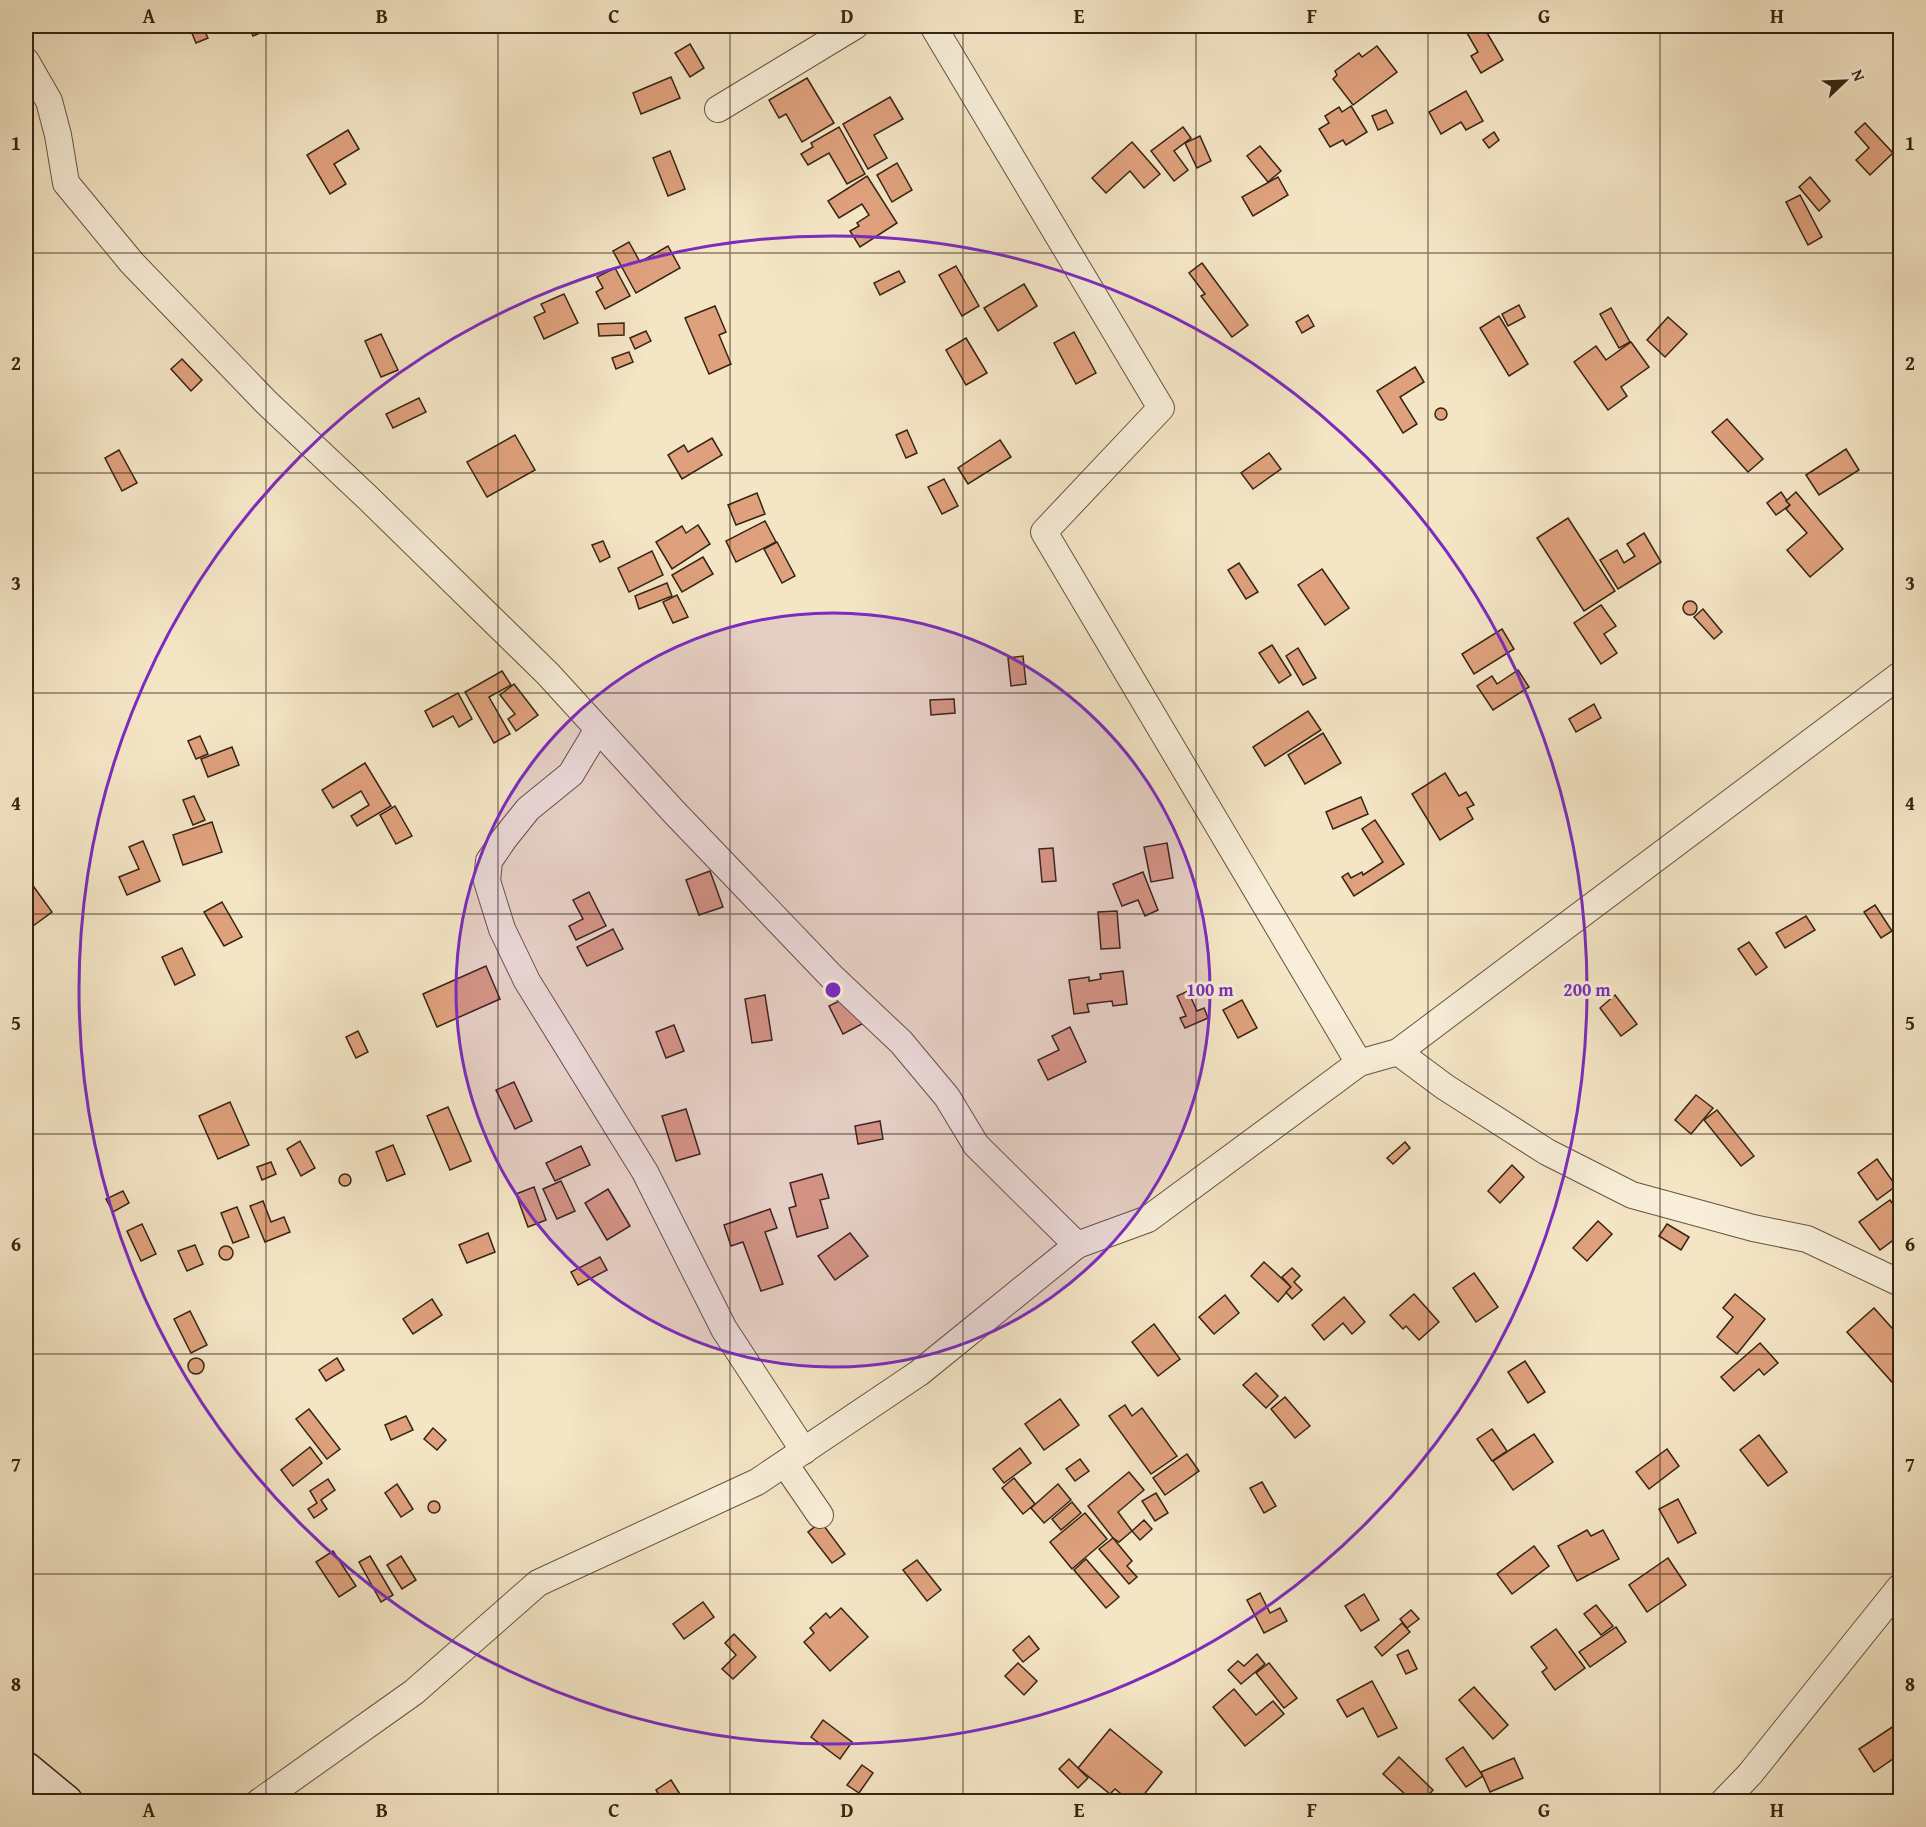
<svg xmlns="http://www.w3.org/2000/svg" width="1926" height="1827" font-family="'Gentium Book Plus',serif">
	<rect width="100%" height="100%" fill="#f4e5c5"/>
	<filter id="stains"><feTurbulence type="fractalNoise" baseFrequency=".00333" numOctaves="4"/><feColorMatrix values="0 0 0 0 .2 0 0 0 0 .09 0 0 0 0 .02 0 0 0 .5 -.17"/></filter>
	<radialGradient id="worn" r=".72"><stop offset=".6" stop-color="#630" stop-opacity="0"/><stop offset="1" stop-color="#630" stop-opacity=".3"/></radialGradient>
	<g fill="#dfa17d" stroke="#362412" stroke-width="1.5">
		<path d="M189 26H202L208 38 196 43Z"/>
		<path d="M249 26H271V28L253 36Z"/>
		<path d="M1480 26H1483L1503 60 1481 73 1471 56 1478 52 1467 33Z"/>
		<path d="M690 44 704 68 690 77 675 53Z"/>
		<path d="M1377 46 1397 72 1353 105 1333 79 1337 75 1335 71 1359 53 1362 57Z"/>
		<path d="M671 77 680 98 641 114 633 93Z"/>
		<path d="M807 78 834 123 802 142 786 114 779 118 769 100Z"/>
		<path d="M1466 91 1483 121 1466 130 1461 122 1441 134 1429 112Z"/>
		<path d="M890 97 903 119 874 135 887 158 868 169 843 124Z"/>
		<path d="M1351 106 1367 132 1346 145 1343 140 1330 147 1319 129 1329 123 1325 116 1339 107 1342 112Z"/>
		<path d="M1386 110 1393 123 1378 130 1372 116Z"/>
		<path d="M1865 123 1893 153 1870 175 1856 160 1869 148 1855 132Z"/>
		<path d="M839 127 865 174 847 184 829 153 808 165 801 154 813 147 811 143Z"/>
		<path d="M1183 127 1191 138 1174 151 1188 170 1174 181 1151 151Z"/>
		<path d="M348 130 359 149 334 164 346 184 330 194 307 155Z"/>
		<path d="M1494 132 1499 140 1489 148 1483 140Z"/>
		<path d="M1200 136 1211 161 1197 168 1185 143Z"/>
		<path d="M1132 142 1160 174 1144 188 1130 171 1106 193 1092 178Z"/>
		<path d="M1260 146 1281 171 1268 182 1247 156Z"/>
		<path d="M670 151 685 189 668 196 653 158Z"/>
		<path d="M897 163 912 190 892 202 877 175Z"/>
		<path d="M867 176 897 223 860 247 850 231 859 226 857 223 869 215 862 204 839 218 828 201Z"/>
		<path d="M1278 177 1288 195 1253 216 1242 197Z"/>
		<path d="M1810 177 1830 201 1819 211 1799 187Z"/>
		<path d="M1800 195 1822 237 1808 245 1786 202Z"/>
		<path d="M629 242 640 262 668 246 680 268 636 293 613 251Z"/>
		<path d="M1202 263 1248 325 1232 337 1201 296 1205 294 1189 273Z"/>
		<path d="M956 266 979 306 962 316 939 275Z"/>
		<path d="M615 268 630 296 605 309 596 292 603 288 597 277Z"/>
		<path d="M899 271 905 282 880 295 874 283Z"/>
		<path d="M1024 284 1037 306 998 331 984 308Z"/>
		<path d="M564 294 578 323 544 339 534 317 545 312 541 304Z"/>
		<path d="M1519 305 1525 317 1508 326 1502 314Z"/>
		<path d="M715 306 726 332 719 335 731 364 709 374 685 318Z"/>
		<path d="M1611 308 1630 342 1619 348 1600 314Z"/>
		<path d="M1308 315 1314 326 1302 333 1296 322Z"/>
		<path d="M1499 316 1528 364 1509 376 1480 328Z"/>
		<path d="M1668 317 1687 334 1665 357 1647 340Z"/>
		<path d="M624 323V335L599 336 598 324Z"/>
		<path d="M646 331 651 341 635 349 630 338Z"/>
		<path d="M1074 332 1096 373 1076 384 1054 343Z"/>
		<path d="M381 334 398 370 381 377 365 341Z"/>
		<path d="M966 338 987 373 966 385 946 350Z"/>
		<path d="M1631 342 1649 367 1621 387 1627 396 1608 410 1574 362 1596 346 1606 360Z"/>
		<path d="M629 352 633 362 616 369 612 358Z"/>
		<path d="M182 359 202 380 191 391 171 369Z"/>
		<path d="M1415 367 1424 382 1400 397 1417 424 1403 433 1377 391Z"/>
		<path d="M419 398 426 412 393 428 386 414Z"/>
		<circle cx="1441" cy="414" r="6"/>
		<path d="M1727 419 1763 459 1748 472 1712 432Z"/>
		<path d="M907 430 917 453 906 458 896 435Z"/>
		<path d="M515 435 535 470 487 497 467 462Z"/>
		<path d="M712 438 722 455 682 479 668 455 684 445 688 452Z"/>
		<path d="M1000 440 1011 457 968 484 958 468Z"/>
		<path d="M1846 449 1859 470 1819 495 1806 475Z"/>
		<path d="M119 450 137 483 122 491 105 458Z"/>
		<path d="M1269 453 1281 469 1253 489 1241 473Z"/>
		<path d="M944 479 958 506 942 514 928 487Z"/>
		<path d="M1781 492 1790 505 1776 515 1767 503Z"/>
		<path d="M1796 492 1843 549 1810 577 1787 550 1807 533 1786 509 1790 505 1786 501Z"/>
		<path d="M757 493 765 514 736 525 728 505Z"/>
		<path d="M1568 518 1615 591 1584 611 1537 538Z"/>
		<path d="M765 521 776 542 736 562 726 541Z"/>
		<path d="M698 525 710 544 672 569 656 542 682 526 686 533Z"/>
		<path d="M1644 533 1661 562 1618 589 1600 560 1617 550 1624 563 1635 556 1627 544Z"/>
		<path d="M603 541 610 557 600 562 592 545Z"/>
		<path d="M777 542 795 576 782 583 764 549Z"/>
		<path d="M652 551 663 575 629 592 618 568Z"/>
		<path d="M703 557 713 574 682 592 672 575Z"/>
		<path d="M1239 563 1258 592 1246 599 1228 570Z"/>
		<path d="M1322 569 1349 608 1325 625 1298 585Z"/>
		<path d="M667 583 672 596 639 609 635 596Z"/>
		<path d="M677 595 688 617 673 623 663 602Z"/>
		<circle cx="1690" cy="608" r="7"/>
		<path d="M1601 605 1616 626 1604 634 1617 653 1601 664 1574 623Z"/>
		<path d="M1703 609 1722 632 1714 639 1694 617Z"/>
		<path d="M1502 629 1514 649 1474 674 1462 654Z"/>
		<path d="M1272 645 1291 675 1279 683 1259 653Z"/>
		<path d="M1298 648 1316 678 1303 685 1286 656Z"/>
		<path d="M1023 656 1026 684 1011 686 1008 658Z"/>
		<path d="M1518 670 1529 687 1493 710 1477 686 1492 676 1497 684Z"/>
		<path d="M502 671 511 685 489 697 510 734 494 743 465 692Z"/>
		<path d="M514 684 538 715 516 731 508 719 515 714 500 695Z"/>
		<path d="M458 693 472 719 459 727 453 716 433 727 425 711Z"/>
		<path d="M954 699 955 713 931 715 930 700Z"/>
		<path d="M1594 704 1601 718 1576 732 1569 719Z"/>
		<path d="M1308 711 1321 730 1265 766 1253 747Z"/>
		<path d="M1323 733 1341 763 1305 784 1288 755Z"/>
		<path d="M200 736 208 754 196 759 188 741Z"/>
		<path d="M232 747 239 765 208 777 201 759Z"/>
		<path d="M365 763 391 806 357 826 351 816 369 805 361 791 333 808 322 790Z"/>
		<path d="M1445 773 1459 796 1466 792 1474 805 1467 808 1473 819 1440 840 1412 794Z"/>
		<path d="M194 796 205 820 193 825 183 800Z"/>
		<path d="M1361 797 1368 814 1333 829 1326 812Z"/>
		<path d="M395 806 412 836 396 844 380 815Z"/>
		<path d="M1375 820 1404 864 1354 896 1342 877 1348 873 1351 878 1362 872 1363 875 1383 862 1362 829Z"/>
		<path d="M212 822 222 852 183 865 173 835Z"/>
		<path d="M143 841 160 881 127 895 119 877 139 869 129 847Z"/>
		<path d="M1167 843 1173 878 1151 882 1144 847Z"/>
		<path d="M1053 848 1056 881 1042 882 1039 849Z"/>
		<path d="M710 871 723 907 699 915 686 880Z"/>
		<path d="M1143 872 1158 910 1145 916 1138 900 1122 906 1113 884Z"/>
		<path d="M26 876 52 912 33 926 26 915Z"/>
		<path d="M589 892 606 926 576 940 569 926 583 919 573 900Z"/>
		<path d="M222 902 242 937 224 946 204 912Z"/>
		<path d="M1875 905 1892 931 1881 938 1864 912Z"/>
		<path d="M1117 911 1120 948 1101 949 1098 912Z"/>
		<path d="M1806 916 1815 930 1785 948 1776 933Z"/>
		<path d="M613 929 623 949 587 966 577 947Z"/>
		<path d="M1749 942 1767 967 1756 975 1738 949Z"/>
		<path d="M182 948 195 975 175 985 162 957Z"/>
		<path d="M486 966 500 999 437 1027 423 994Z"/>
		<path d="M1123 971 1127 1004 1113 1006 1112 1001 1087 1004 1089 1012 1074 1014 1069 980 1089 977V981L1101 979 1100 974Z"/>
		<path d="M1188 991 1197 1011 1204 1008 1208 1018 1185 1028 1180 1018 1186 1016 1177 996Z"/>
		<path d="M765 995 772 1040 752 1043 745 999Z"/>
		<path d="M1615 995 1637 1024 1621 1036 1600 1008Z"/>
		<path d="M847 997 862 1024 843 1034 829 1006Z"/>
		<path d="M1242 1000 1257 1028 1238 1038 1223 1010Z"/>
		<path d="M674 1025 684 1051 666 1058 656 1032Z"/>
		<path d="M1070 1027 1086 1062 1048 1080 1038 1060 1059 1050 1052 1036Z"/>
		<path d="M358 1031 368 1052 356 1058 346 1037Z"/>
		<path d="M514 1082 532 1121 515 1129 496 1090Z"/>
		<path d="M1696 1095 1713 1108 1691 1134 1675 1120Z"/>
		<path d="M230 1102 249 1145 218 1159 199 1116Z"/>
		<path d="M448 1107 471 1161 450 1170 427 1116Z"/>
		<path d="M686 1109 700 1154 676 1161 662 1116Z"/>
		<path d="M1717 1110 1754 1156 1741 1166 1704 1120Z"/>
		<path d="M880 1121 883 1139 858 1144 855 1126Z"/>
		<path d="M300 1141 315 1168 301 1176 287 1149Z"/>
		<path d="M1405 1142 1410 1148 1393 1164 1387 1158Z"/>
		<path d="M393 1145 405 1174 387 1181 376 1152Z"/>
		<path d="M581 1146 590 1165 555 1181 546 1163Z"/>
		<path d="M1877 1159 1896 1186 1877 1200 1858 1173Z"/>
		<path d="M271 1162 276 1174 262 1180 257 1167Z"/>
		<path d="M1512 1165 1524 1177 1500 1203 1488 1191Z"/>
		<path d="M822 1174 829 1198 820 1200 828 1228 797 1237 789 1208 796 1206 790 1183Z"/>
		<circle cx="345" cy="1180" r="6"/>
		<path d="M561 1181 575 1211 557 1219 543 1189Z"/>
		<path d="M534 1187 546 1220 528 1227 516 1194Z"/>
		<path d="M608 1189 630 1226 607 1240 585 1203Z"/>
		<path d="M123 1191 129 1203 113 1212 106 1199Z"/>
		<path d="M1890 1200 1900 1214V1235L1880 1250 1859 1222Z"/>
		<path d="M263 1201 271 1222 284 1217 290 1232 265 1242 250 1206Z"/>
		<path d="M237 1207 249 1237 233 1243 221 1213Z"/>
		<path d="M770 1209 777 1228 765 1232 783 1284 761 1291 743 1242 731 1246 724 1225Z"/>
		<path d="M1598 1221 1612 1234 1587 1261 1573 1248Z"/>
		<path d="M142 1224 156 1254 141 1261 127 1231Z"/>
		<path d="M1667 1224 1689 1237 1681 1250 1659 1236Z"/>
		<path d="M488 1233 495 1252 467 1263 459 1245Z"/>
		<path d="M850 1233 868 1256 835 1280 818 1256Z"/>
		<path d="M195 1245 203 1264 187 1271 178 1251Z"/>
		<circle cx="226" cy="1253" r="7"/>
		<path d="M600 1257 607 1270 578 1285 571 1272Z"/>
		<path d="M1264 1262 1291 1287 1278 1302 1251 1276Z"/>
		<path d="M1292 1268 1300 1276 1294 1282 1302 1290 1292 1299 1286 1292 1291 1287 1282 1277Z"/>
		<path d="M1474 1273 1498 1307 1476 1322 1453 1288Z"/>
		<path d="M1414 1294 1439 1322 1419 1340 1406 1326 1403 1329 1390 1315Z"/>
		<path d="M1735 1294 1765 1319 1737 1354 1717 1337 1733 1317 1723 1308Z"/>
		<path d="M1225 1295 1239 1313 1214 1334 1199 1317Z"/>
		<path d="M1344 1297 1365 1322 1352 1334 1343 1323 1324 1340 1312 1325Z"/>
		<path d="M432 1299 442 1315 413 1334 403 1319Z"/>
		<path d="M1874 1308 1900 1337V1391L1847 1332Z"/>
		<path d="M190 1311 207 1345 191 1353 174 1319Z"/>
		<path d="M1154 1324 1180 1359 1158 1376 1132 1342Z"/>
		<path d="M1760 1343 1778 1363 1764 1375 1759 1369 1734 1391 1721 1377Z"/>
		<circle cx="196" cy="1366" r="8"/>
		<path d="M337 1358 344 1370 326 1381 319 1370Z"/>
		<path d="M1525 1361 1545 1392 1528 1403 1508 1372Z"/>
		<path d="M1256 1373 1278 1396 1266 1408 1243 1385Z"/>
		<path d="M1285 1397 1310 1426 1295 1438 1271 1409Z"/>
		<path d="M1060 1399 1079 1425 1044 1450 1025 1424Z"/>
		<path d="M1125 1405 1132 1416 1142 1408 1177 1456 1151 1474 1109 1416Z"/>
		<path d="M309 1409 340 1449 327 1459 296 1419Z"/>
		<path d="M406 1416 413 1430 391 1440 385 1425Z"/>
		<path d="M433 1428 446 1440 437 1450 424 1439Z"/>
		<path d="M1492 1429 1507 1451 1492 1461 1477 1439Z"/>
		<path d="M1534 1434 1553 1462 1513 1490 1493 1461Z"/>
		<path d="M1759 1435 1787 1472 1768 1486 1740 1450Z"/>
		<path d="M310 1447 322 1463 293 1486 281 1470Z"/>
		<path d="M1020 1448 1031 1463 1004 1483 993 1469Z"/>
		<path d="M1667 1449 1679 1466 1649 1489 1636 1472Z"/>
		<path d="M1187 1454 1199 1471 1165 1495 1153 1478Z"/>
		<path d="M1080 1459 1089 1471 1075 1481 1066 1469Z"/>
		<path d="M1129 1472 1144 1490 1118 1512 1132 1531 1119 1542 1113 1538 1088 1506Z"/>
		<path d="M1014 1478 1035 1504 1023 1514 1002 1488Z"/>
		<path d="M328 1479 335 1490 321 1500 327 1509 314 1518 308 1509 317 1503 310 1491Z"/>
		<path d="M1262 1482 1276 1506 1264 1513 1250 1488Z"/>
		<path d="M397 1484 413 1509 401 1517 385 1493Z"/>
		<path d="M1058 1484 1071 1500 1044 1523 1031 1508Z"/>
		<path d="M1156 1493 1168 1513 1155 1521 1142 1501Z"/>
		<path d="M1678 1499 1696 1533 1678 1543 1659 1509Z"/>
		<circle cx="434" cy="1507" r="6"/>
		<path d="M1072 1502 1081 1513 1061 1530 1052 1519Z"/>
		<path d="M1085 1513 1107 1539 1072 1569 1050 1542Z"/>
		<path d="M1144 1520 1152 1529 1140 1540 1132 1531Z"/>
		<path d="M821 1522 845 1554 832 1563 808 1532Z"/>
		<path d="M1587 1530 1591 1536 1603 1530 1619 1559 1577 1581 1558 1546Z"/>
		<path d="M1113 1538 1132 1561 1127 1566 1137 1577 1129 1584 1099 1549Z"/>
		<path d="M1534 1546 1549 1566 1512 1594 1497 1574Z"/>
		<path d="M333 1551 356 1586 339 1597 316 1562Z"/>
		<path d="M370 1556 393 1595 381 1602 359 1562Z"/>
		<path d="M401 1556 416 1580 402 1589 387 1565Z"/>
		<path d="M1668 1558 1686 1585 1647 1612 1629 1585Z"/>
		<path d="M1086 1559 1119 1597 1106 1608 1074 1570Z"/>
		<path d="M917 1560 941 1590 927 1601 903 1570Z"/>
		<path d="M1260 1593 1270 1613 1280 1608 1287 1621 1264 1633 1247 1600Z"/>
		<path d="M1364 1594 1379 1620 1361 1631 1345 1606Z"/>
		<path d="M703 1602 714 1617 684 1639 673 1624Z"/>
		<path d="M1596 1605 1613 1626 1601 1635 1584 1614Z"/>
		<path d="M841 1608 868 1637 830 1671 804 1642 814 1633 810 1628 826 1613 830 1618Z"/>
		<path d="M1411 1610 1419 1619 1407 1628 1400 1619Z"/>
		<path d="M1402 1623 1410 1632 1382 1656 1375 1647Z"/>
		<path d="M1616 1627 1626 1642 1590 1667 1579 1652Z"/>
		<path d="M1556 1629 1585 1668 1555 1690 1542 1672 1547 1668 1531 1647Z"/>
		<path d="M734 1634 756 1657 733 1679 722 1669 736 1655 725 1643Z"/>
		<path d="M1029 1636 1039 1649 1023 1662 1013 1650Z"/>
		<path d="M1408 1650 1417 1669 1406 1674 1397 1655Z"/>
		<path d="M1257 1654 1265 1664 1241 1684 1228 1670 1238 1661 1244 1666Z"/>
		<path d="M1018 1663 1037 1681 1024 1695 1005 1676Z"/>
		<path d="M1269 1663 1297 1698 1284 1708 1256 1673Z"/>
		<path d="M1372 1681 1397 1728 1378 1737 1363 1708 1347 1717 1337 1700Z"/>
		<path d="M1474 1687 1508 1725 1493 1739 1459 1700Z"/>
		<path d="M1234 1689 1256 1715 1273 1701 1284 1714 1245 1746 1213 1707Z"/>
		<path d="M823 1720 852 1742 840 1759 811 1737Z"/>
		<path d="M1900 1722V1754L1874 1772 1859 1749Z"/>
		<path d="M1110 1729 1162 1772 1138 1802H1131L1115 1789 1110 1794 1078 1768Z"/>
		<path d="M1463 1747 1483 1776 1466 1787 1446 1759Z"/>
		<path d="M1399 1757 1433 1790 1422 1802H1405L1404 1800 1407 1796 1383 1774Z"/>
		<path d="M1514 1758 1523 1778 1490 1792 1481 1772Z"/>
		<path d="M1069 1759 1088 1778 1078 1788 1059 1769Z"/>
		<path d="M862 1765 873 1773 859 1793 847 1785Z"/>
		<path d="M671 1780 685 1802H663L656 1790Z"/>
	</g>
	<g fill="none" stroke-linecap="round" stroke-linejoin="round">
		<g stroke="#66543f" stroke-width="28">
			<g id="street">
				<path d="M933 26 1161 408 1044 532 1359 1063"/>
				<path d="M26 61 49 101 58 135 66 183 132 263 267 403 367 497 548 674 674 812 831 976 901 1042 947 1097 976 1145 1077 1245"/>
				<path d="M718 109 855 26"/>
				<path d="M598 729 571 774 528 809 504 839 489 861 487 881 502 929 527 981 645 1172 724 1329 804 1451"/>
				<path d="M1398 1052 1445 1087 1547 1152 1632 1195 1753 1228 1807 1239 1900 1283"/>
				<path d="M785 1464 820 1515"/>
				<path d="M259 1802 414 1692 538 1583 757 1482 919 1373 1077 1245 1148 1219 1359 1063 1398 1052 1900 675"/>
				<path d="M1723 1802 1750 1774 1900 1587"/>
			</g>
		</g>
		<g stroke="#362412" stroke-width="36">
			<path id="secondary" d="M26 1769 66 1802"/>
		</g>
		<use href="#street" stroke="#f8eed9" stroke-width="26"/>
		<use href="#secondary" stroke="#f8eed9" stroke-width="33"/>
	</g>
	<path fill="none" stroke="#362412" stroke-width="1.5" stroke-opacity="0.55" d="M266 26V1802M498 26V1802M730 26V1802M963 26V1802M1196 26V1802M1428 26V1802M1660 26V1802M26 253H1900M26 473H1900M26 693H1900M26 914H1900M26 1134H1900M26 1354H1900M26 1574H1900"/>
	<circle cx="833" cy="990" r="377" fill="#7b2cbf" fill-opacity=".12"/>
	<g fill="none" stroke="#7b2cbf" stroke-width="3">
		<circle cx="833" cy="990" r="377"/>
		<circle cx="833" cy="990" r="754"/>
	</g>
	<circle cx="833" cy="990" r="9" fill="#7b2cbf" stroke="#f8eed9" stroke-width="3"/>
	<g font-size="18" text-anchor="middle" font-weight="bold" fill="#7b2cbf" stroke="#f8eed9" stroke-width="6" stroke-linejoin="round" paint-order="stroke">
		<text x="1210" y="996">100 m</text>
		<text x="1587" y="996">200 m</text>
	</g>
	<rect width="1926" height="1827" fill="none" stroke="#f4e5c5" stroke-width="66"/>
	<g transform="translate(1845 81) rotate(67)" stroke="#f8eed9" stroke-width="4.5" paint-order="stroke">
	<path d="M0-4.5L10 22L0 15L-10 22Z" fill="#362412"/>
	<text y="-9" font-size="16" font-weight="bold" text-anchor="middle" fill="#362412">N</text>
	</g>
	<rect x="33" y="33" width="1860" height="1761" fill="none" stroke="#362412" stroke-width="2"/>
	<g font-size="20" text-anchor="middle" font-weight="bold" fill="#362412">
		<text x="149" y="23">A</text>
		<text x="382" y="23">B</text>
		<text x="614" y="23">C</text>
		<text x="847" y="23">D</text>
		<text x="1079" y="23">E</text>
		<text x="1312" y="23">F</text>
		<text x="1544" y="23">G</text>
		<text x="1777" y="23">H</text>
		<text x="16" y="150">1</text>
		<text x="1910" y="150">1</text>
		<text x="16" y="370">2</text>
		<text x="1910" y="370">2</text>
		<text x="16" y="590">3</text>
		<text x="1910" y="590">3</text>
		<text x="16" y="810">4</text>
		<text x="1910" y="810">4</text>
		<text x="16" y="1030">5</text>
		<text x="1910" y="1030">5</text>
		<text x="16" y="1251">6</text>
		<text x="1910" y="1251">6</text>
		<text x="16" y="1471">7</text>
		<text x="1910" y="1471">7</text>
		<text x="16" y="1691">8</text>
		<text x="1910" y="1691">8</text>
		<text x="149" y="1817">A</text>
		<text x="382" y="1817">B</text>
		<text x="614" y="1817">C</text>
		<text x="847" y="1817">D</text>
		<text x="1079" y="1817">E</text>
		<text x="1312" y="1817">F</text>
		<text x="1544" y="1817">G</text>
		<text x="1777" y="1817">H</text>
	</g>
	<rect width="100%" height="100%" filter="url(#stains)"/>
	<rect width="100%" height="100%" fill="url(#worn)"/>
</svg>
